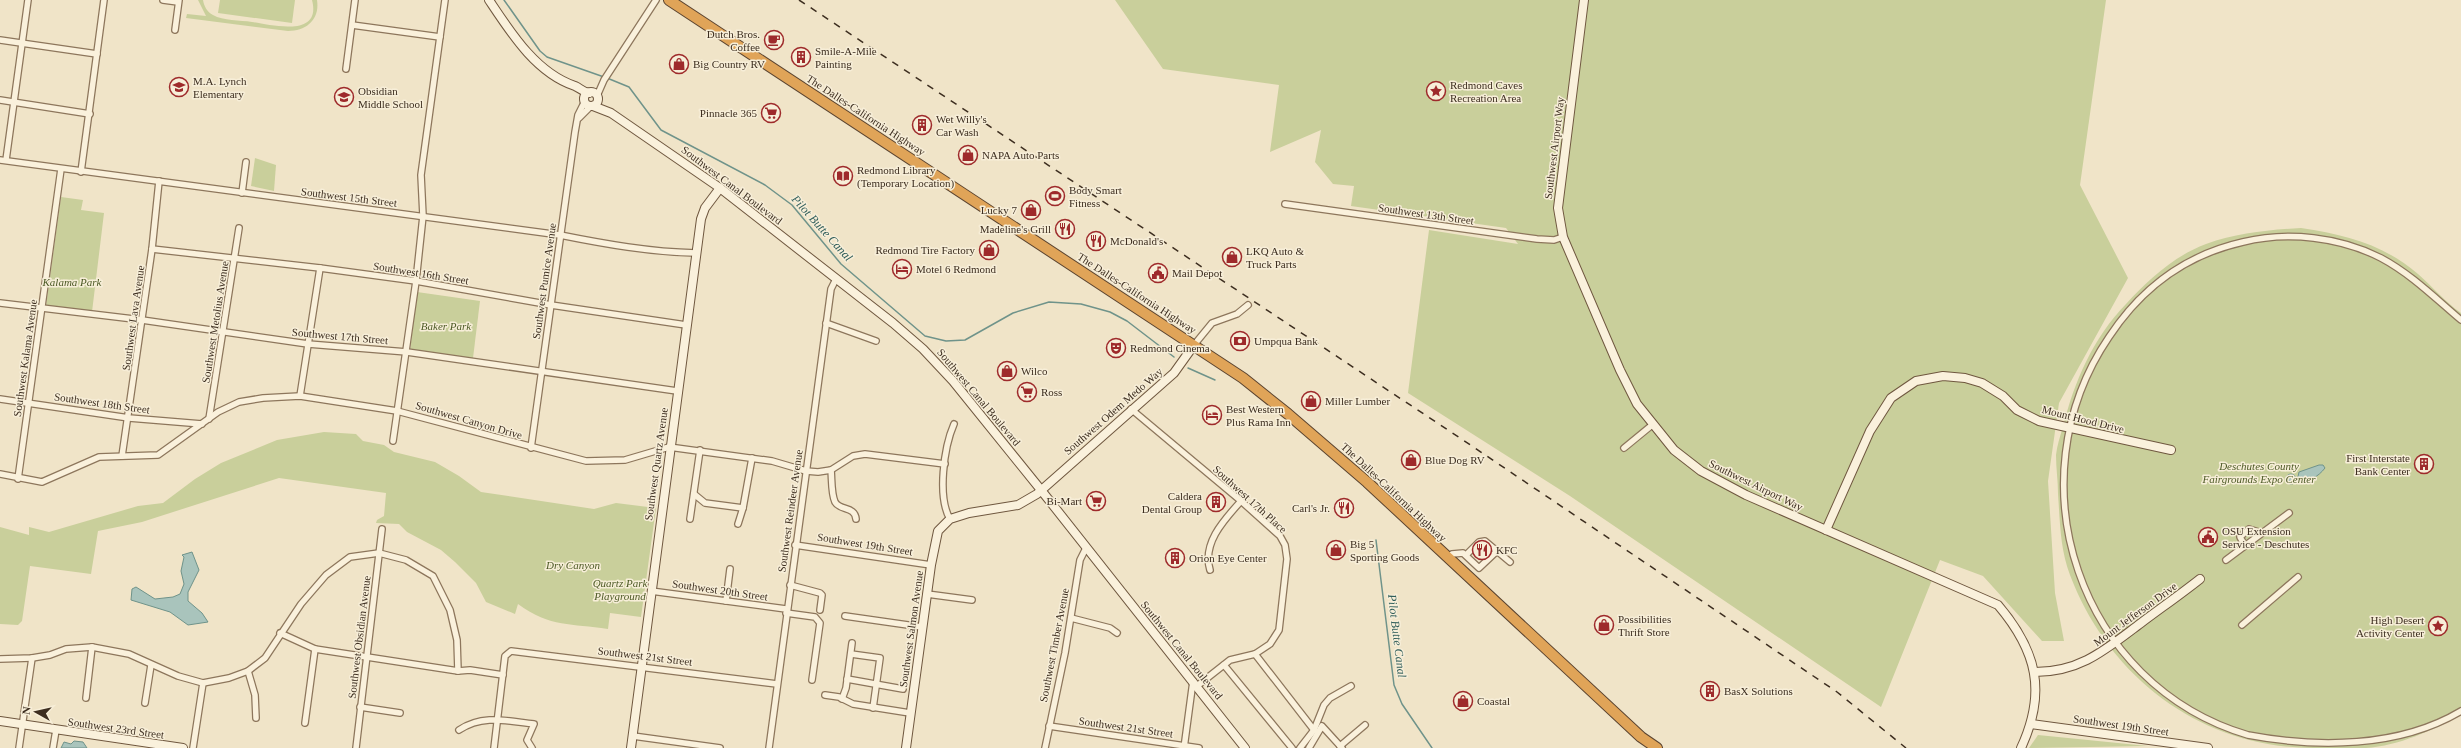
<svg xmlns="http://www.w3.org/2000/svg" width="2461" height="748" font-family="Georgia,serif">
	<rect width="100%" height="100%" fill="#f0e4c8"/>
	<g fill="#c9cf9b">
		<path d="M198 0H203C204 6 207 12 213 15 223 21 240 20 252 22 271 25 322 38 312 0H317C320 19 307 31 288 31L186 18 187 14 206 16Z"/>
		<path d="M220 0H295L292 23 218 13Z"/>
		<path d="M1115 0H2106L2080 185 2128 278 2059 403 2048 481 2055 593 2064 641H2042L1983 576 1940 560 1881 707 1570 496 1408 393 1429 230 1518 244 1506 228 1351 206 1354 186 1333 184 1315 162 1321 130 1270 152 1279 85 1163 69Z"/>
		<path d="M255 158 276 165 274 191 251 186Z"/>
		<path d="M61 197 83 200 81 210 104 213 92 312 46 306Z"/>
		<path d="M2301 228C2346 235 2383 244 2418 274 2433 287 2445 302 2461 313V715C2432 730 2399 746 2366 748 2348 748 2330 748 2313 748 2202 748 2109 678 2070 575 2060 549 2060 521 2058 494 2058 481 2056 468 2056 455 2057 446 2060 436 2063 427 2074 382 2093 338 2126 304 2148 280 2174 256 2206 244 2237 233 2268 230 2301 228Z"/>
		<path d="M417 292 480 301 473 358 410 351Z"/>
		<path d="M324 432 356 434 363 441 384 445 394 452 435 462 459 476 481 492 594 509 616 503 656 508 641 617 610 613 608 629C571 623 551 628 518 604L515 614 486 602 476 583 455 562 441 550 407 532 399 524 376 523 377 520 384 516 386 493 279 478 142 522 98 531 91 574 30 566 22 621 18 625 0 624V527L29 535V527L49 532 138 506 163 503 195 479 221 463 277 440Z"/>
		<path d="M2038 735 2148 746 2029 748Z"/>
	</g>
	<g fill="#a9c4bc" stroke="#6f938a">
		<path d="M2319 465H2323L2325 468C2318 477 2309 482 2297 481L2299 472Z"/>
		<circle cx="2291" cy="479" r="5"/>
		<path d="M192 552 199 570 188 592V601L202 613 208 622 188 625 170 612 131 600 132 589 136 587 155 599 173 597 180 594 184 584 181 571 184 557 182 555Z"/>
		<path d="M74 741 83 742 87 748H61L64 742 71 744Z"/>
	</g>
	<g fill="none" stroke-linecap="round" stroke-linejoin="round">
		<g stroke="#6f938a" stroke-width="1.5">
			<path d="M504 0 540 51 547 57 604 77"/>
			<path d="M607 78 629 87 661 130 765 185 792 205 841 264 925 336 946 341 965 340 1013 313 1049 302 1081 304 1110 312 1127 321 1174 357"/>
			<path d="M1188 368 1215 380"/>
			<path d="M1376 540 1394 685 1402 704 1432 748"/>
		</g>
		<g stroke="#8d765c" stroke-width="8">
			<g id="street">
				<path d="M163 0 178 2"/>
				<path d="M352 25 440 37"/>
				<path d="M175 30 179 0"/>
				<path d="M0 40 97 54"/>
				<path d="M346 69 355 0"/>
				<path d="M597 96 604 80 656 0"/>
				<path d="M0 100 90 114"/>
				<path d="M579 118 591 106"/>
				<path d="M0 160 560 235C605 244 650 252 696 253"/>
				<path d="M6 160 28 0"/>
				<path d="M81 172 104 0"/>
				<path d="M242 193 246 162"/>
				<path d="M1285 204 1537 239 1554 240 1563 237"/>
				<path d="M152 249 320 268 416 281 551 305 686 325"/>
				<path d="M0 303 142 320 308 344 407 352 677 391"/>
				<path d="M2461 320C2435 298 2411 274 2381 258 2340 237 2288 231 2243 242 2185 255 2142 287 2109 337 2011 481 2079 685 2248 735 2317 748 2399 748 2461 711"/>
				<path d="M826 323 876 341"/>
				<path d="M1194 345 1212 323 1237 314 1248 305"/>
				<path d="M300 396 320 268"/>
				<path d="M0 399 129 418 202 424"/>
				<path d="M1131 409 1241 501 1280 536 1285 545 1287 559 1279 630 1270 644 1255 654 1230 660 1197 686"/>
				<path d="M209 419 239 228"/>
				<path d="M393 441 416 281 423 216 421 175 445 0"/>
				<path d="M531 448 575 132 578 115 585 101"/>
				<path d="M1624 448 1652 425"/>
				<path d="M122 456 152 249 159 181"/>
				<path d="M831 470C832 479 831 493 835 502 840 511 855 506 856 519"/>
				<path d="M0 474 42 482 99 457 158 455 218 412 239 402 263 398 300 396 397 411 586 461 625 460 669 447 772 461 806 471 818 472 831 470 853 456 865 454 945 464"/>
				<path d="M18 479 61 169"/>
				<path d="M694 494 705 503 743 508"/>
				<path d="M690 519 700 450"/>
				<path d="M950 519C937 497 944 447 954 424"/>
				<path d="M738 524 743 508 752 458"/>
				<path d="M795 545 931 565"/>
				<path d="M2245 546 2240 537 2249 529 2262 533"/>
				<path d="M1466 555 1479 542 1485 541 1510 562"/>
				<path d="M1448 558 1452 554 1463 553 1479 568 1497 551"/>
				<path d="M2226 560 2289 513"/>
				<path d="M1210 570C1202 543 1224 520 1241 501"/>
				<path d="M790 585 820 593 822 595 820 610"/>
				<path d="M651 591 786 609"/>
				<path d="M927 594 972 600"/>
				<path d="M726 601 730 569"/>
				<path d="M786 613 815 617 820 623 812 680"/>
				<path d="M845 616 922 627"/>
				<path d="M1071 618 1110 628 1117 633"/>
				<path d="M2242 625 2298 577"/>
				<path d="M280 633 315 649 458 671 470 670 503 675"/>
				<path d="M851 654 880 658 873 708"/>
				<path d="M1255 654 1314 730"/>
				<path d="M0 659 32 658 50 655 66 649 92 647 129 654 178 676 203 683 229 678 248 671 265 658 301 604 326 575 350 557 379 553 406 560 433 576 450 610 457 640 458 671"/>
				<path d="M1224 665 1292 748"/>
				<path d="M248 671 255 695 256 718"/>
				<path d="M847 679 903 689"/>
				<path d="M825 695 839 697 853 704 910 713"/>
				<path d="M86 698 92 647"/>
				<path d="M842 699 846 688 852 643"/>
				<path d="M145 703 151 665"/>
				<path d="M360 707 400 713"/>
				<path d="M305 723 315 649"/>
				<path d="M1049 726 1199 748"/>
				<path d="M459 730C483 714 507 721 534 724L527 740 532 748"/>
				<path d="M633 736 720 748"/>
				<path d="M1340 746 1365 725"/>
				<path d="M19 748 32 658"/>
				<path d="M53 748 56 730"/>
				<path d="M193 748 203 683"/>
				<path d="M356 748 382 529"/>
				<path d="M494 748 505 656 511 651 777 684"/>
				<path d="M769 748 831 289 836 279"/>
				<path d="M1045 748 1065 653 1080 560 1086 548"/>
				<path d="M1184 748 1193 681"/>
				<path d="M1300 748 1314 730 1324 705 1330 698 1351 686"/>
				<path d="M1309 748 1322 726 1342 748"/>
			</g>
		</g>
		<g stroke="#6f573f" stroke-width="10">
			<g id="secondary">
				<path d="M489 0C511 33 536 73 575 86 580 88 583 92 589 93"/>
				<path d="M1584 0 1558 208 1563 237 1620 370 1637 404 1674 450 1701 471 1746 495 1998 605C2037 651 2047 692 2021 748"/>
				<circle cx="591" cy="99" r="7"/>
				<path d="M593 106 611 113 720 188 893 323 923 349 953 381 1041 490 1245 748"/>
				<path d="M1826 530 1870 431 1891 398 1916 381 1943 376 1965 378 1982 383 2003 396 2017 410 2039 421 2171 450"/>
				<path d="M2035 672C2081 672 2106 649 2141 623 2161 608 2181 594 2200 579"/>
				<path d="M0 721 183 748"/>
				<path d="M2031 724 2208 748"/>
				<path d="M631 748 701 219 705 208 720 188"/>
				<path d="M906 748 931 565 938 531 950 519 969 513 1018 505 1037 494 1174 373 1194 345"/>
			</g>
		</g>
		<g stroke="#5b4430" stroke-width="12">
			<path id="highway" d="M669 0 1243 378 1288 414 1367 482 1641 737 1657 748"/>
		</g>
		<use href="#street" stroke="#faf1dc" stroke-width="5.5"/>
		<use href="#secondary" stroke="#faf1dc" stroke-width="8"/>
		<use href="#highway" stroke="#e0a458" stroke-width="10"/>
		<path stroke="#3d2e20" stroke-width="1.5" stroke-dasharray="7 7" stroke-linecap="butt" d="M799 0 1460 438 1837 692 1906 748"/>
	</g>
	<defs>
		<g id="cafe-ring" transform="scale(1)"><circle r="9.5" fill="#f7eed8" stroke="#9e2a2b" stroke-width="1.5"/><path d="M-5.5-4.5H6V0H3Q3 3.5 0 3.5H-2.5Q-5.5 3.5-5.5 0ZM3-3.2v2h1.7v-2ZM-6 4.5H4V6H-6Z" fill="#9e2a2b"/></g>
		<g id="building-ring" transform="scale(1)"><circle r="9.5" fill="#f7eed8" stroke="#9e2a2b" stroke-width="1.5"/><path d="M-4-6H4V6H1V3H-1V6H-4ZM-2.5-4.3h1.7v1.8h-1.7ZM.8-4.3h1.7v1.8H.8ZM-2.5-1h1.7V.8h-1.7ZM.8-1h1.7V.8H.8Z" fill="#9e2a2b"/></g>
		<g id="shop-ring" transform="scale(1)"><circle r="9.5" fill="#f7eed8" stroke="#9e2a2b" stroke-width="1.5"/><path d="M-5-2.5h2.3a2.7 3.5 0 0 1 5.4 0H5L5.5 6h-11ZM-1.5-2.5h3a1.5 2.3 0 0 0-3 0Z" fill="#9e2a2b"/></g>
		<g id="school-ring" transform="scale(1)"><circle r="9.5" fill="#f7eed8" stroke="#9e2a2b" stroke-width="1.5"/><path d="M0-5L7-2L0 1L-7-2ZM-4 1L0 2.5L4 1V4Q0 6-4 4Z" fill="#9e2a2b"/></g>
		<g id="sight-ring" transform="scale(1)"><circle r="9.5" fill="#f7eed8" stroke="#9e2a2b" stroke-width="1.5"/><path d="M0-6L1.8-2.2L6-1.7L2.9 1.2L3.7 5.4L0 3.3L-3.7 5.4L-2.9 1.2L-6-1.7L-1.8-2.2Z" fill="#9e2a2b"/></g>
		<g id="supermarket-ring" transform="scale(1)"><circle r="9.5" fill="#f7eed8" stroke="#9e2a2b" stroke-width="1.5"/><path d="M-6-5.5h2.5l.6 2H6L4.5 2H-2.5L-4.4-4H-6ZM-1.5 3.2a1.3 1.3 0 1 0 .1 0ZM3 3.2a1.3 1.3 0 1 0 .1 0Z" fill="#9e2a2b"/></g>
		<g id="library-ring" transform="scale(1)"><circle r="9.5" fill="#f7eed8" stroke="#9e2a2b" stroke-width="1.5"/><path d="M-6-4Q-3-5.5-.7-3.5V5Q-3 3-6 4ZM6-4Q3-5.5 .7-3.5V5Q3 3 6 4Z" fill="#9e2a2b"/></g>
		<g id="stadium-ring" transform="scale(1)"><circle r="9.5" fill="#f7eed8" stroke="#9e2a2b" stroke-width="1.5"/><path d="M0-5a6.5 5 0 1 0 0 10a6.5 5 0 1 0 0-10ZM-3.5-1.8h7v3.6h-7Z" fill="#9e2a2b"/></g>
		<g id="restaurant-ring" transform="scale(1)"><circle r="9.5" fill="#f7eed8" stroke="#9e2a2b" stroke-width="1.5"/><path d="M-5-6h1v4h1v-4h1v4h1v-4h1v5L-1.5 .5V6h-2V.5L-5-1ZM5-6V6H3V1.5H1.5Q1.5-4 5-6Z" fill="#9e2a2b"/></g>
		<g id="hotel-ring" transform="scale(1)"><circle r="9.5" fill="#f7eed8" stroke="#9e2a2b" stroke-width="1.5"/><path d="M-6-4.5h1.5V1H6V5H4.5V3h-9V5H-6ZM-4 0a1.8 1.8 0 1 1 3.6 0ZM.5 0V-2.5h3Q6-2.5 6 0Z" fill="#9e2a2b"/></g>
		<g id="civic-ring" transform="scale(1)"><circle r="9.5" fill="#f7eed8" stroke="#9e2a2b" stroke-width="1.5"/><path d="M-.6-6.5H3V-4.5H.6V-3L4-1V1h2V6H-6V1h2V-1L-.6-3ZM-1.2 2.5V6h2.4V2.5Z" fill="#9e2a2b"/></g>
		<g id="bank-ring" transform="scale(1)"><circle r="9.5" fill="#f7eed8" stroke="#9e2a2b" stroke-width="1.5"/><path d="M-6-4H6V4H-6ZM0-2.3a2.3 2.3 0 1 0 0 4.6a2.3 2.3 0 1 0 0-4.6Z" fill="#9e2a2b"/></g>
		<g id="theatre-ring" transform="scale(1)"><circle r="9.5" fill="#f7eed8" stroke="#9e2a2b" stroke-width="1.5"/><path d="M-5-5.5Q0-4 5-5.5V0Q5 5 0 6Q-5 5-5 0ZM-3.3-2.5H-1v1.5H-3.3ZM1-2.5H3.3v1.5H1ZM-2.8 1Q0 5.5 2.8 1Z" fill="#9e2a2b"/></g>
	</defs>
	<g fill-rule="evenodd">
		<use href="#cafe-ring" x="774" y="40"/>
		<use href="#building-ring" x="801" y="57"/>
		<use href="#shop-ring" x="679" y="64"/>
		<use href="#school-ring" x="179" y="87"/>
		<use href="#sight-ring" x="1436" y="91"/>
		<use href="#school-ring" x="344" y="97"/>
		<use href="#supermarket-ring" x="771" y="113"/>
		<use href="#building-ring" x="922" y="125"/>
		<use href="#shop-ring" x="968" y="155"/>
		<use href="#library-ring" x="843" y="176"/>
		<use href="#stadium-ring" x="1055" y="196"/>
		<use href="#shop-ring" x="1031" y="210"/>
		<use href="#restaurant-ring" x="1065" y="229"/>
		<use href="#restaurant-ring" x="1096" y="241"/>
		<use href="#shop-ring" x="989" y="250"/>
		<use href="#shop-ring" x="1232" y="257"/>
		<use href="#hotel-ring" x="902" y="269"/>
		<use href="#civic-ring" x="1158" y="273"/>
		<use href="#bank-ring" x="1240" y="341"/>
		<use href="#theatre-ring" x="1116" y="348"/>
		<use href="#shop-ring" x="1007" y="371"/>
		<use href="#supermarket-ring" x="1027" y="392"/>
		<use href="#shop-ring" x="1311" y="401"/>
		<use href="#hotel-ring" x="1212" y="415"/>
		<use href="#shop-ring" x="1411" y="460"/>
		<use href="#building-ring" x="2424" y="464"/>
		<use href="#supermarket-ring" x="1096" y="501"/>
		<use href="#building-ring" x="1216" y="502"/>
		<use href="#restaurant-ring" x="1344" y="508"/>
		<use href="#civic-ring" x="2208" y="537"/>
		<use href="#shop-ring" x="1336" y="550"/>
		<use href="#restaurant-ring" x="1482" y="550"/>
		<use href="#building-ring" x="1175" y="558"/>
		<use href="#shop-ring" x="1604" y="625"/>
		<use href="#sight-ring" x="2438" y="626"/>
		<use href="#building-ring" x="1710" y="691"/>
		<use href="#shop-ring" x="1463" y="701"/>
	</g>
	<g text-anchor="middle" stroke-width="3" stroke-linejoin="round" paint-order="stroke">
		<g font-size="11" fill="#3d2e20" stroke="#f7eed8" text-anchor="start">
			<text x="760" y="38" text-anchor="end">Dutch Bros.<tspan x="760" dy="13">Coffee</tspan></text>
			<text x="815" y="55">Smile-A-Mile<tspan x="815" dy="13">Painting</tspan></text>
			<text x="693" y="68">Big Country RV</text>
			<text x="193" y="85">M.A. Lynch<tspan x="193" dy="13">Elementary</tspan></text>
			<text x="1450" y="89">Redmond Caves<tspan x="1450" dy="13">Recreation Area</tspan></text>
			<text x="358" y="95">Obsidian<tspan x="358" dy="13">Middle School</tspan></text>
			<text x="757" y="117" text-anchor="end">Pinnacle 365</text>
			<text x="936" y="123">Wet Willy's<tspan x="936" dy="13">Car Wash</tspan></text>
			<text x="982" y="159">NAPA Auto Parts</text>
			<text x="857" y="174">Redmond Library<tspan x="857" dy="13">(Temporary Location)</tspan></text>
			<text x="1069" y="194">Body Smart<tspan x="1069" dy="13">Fitness</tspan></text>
			<text x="1017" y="214" text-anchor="end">Lucky 7</text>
			<text x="1051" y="233" text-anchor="end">Madeline's Grill</text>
			<text x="1110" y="245">McDonald's</text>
			<text x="975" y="254" text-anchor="end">Redmond Tire Factory</text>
			<text x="1246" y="255">LKQ Auto &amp;<tspan x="1246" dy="13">Truck Parts</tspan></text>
			<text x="916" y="273">Motel 6 Redmond</text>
			<text x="1172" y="277">Mail Depot</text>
			<text x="1254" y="345">Umpqua Bank</text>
			<text x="1130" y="352">Redmond Cinema</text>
			<text x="1021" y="375">Wilco</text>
			<text x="1041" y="396">Ross</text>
			<text x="1325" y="405">Miller Lumber</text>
			<text x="1226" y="413">Best Western<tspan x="1226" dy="13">Plus Rama Inn</tspan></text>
			<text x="2410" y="462" text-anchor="end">First Interstate<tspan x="2410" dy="13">Bank Center</tspan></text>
			<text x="1425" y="464">Blue Dog RV</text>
			<text x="1202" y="500" text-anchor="end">Caldera<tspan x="1202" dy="13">Dental Group</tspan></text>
			<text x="1082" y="505" text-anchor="end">Bi-Mart</text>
			<text x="1330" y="512" text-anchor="end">Carl's Jr.</text>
			<text x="2222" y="535">OSU Extension<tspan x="2222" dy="13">Service - Deschutes</tspan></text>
			<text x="1350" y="548">Big 5<tspan x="1350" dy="13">Sporting Goods</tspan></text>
			<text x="1496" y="554">KFC</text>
			<text x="1189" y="562">Orion Eye Center</text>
			<text x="1618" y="623">Possibilities<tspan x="1618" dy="13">Thrift Store</tspan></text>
			<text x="2424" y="624" text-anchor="end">High Desert<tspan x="2424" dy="13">Activity Center</tspan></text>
			<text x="1724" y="695">BasX Solutions</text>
			<text x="1477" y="705">Coastal</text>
		</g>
		<g font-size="11" fill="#3d2e20" stroke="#f7eed8">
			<text transform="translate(866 115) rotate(33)" y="4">The Dalles-California Highway</text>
			<text transform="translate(1554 148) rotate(-83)" y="4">Southwest Airport Way</text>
			<text transform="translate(732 185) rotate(37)" y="4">Southwest Canal Boulevard</text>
			<text transform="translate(349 197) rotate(7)" y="4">Southwest 15th Street</text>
			<text transform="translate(1426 214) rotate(8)" y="4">Southwest 13th Street</text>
			<text transform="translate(421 273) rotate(9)" y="4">Southwest 16th Street</text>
			<text transform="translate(544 281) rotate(-82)" y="4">Southwest Pumice Avenue</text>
			<text transform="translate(1137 293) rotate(33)" y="4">The Dalles-California Highway</text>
			<text transform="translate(133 318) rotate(-82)" y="4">Southwest Lava Avenue</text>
			<text transform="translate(215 322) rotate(-81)" y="4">Southwest Metolius Avenue</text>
			<text transform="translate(340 336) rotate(5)" y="4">Southwest 17th Street</text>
			<text transform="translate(25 358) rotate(-82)" y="4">Southwest Kalama Avenue</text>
			<text transform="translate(979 397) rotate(50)" y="4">Southwest Canal Boulevard</text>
			<text transform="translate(102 403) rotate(8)" y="4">Southwest 18th Street</text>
			<text transform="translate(1113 411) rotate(-41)" y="4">Southwest Odem Medo Way</text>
			<text transform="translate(2083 419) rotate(14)" y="4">Mount Hood Drive</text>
			<text transform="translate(469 420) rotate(16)" y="4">Southwest Canyon Drive</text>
			<text transform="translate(656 464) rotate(-82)" y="4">Southwest Quartz Avenue</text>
			<text transform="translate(1756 485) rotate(26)" y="4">Southwest Airport Way</text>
			<text transform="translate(1394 492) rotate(43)" y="4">The Dalles-California Highway</text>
			<text transform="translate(1250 499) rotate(42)" y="4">Southwest 17th Place</text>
			<text transform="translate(790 511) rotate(-82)" y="4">Southwest Reindeer Avenue</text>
			<text transform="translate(865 544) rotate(9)" y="4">Southwest 19th Street</text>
			<text transform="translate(720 590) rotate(8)" y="4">Southwest 20th Street</text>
			<text transform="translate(2135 614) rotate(-36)" y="4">Mount Jefferson Drive</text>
			<text transform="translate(911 629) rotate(-82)" y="4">Southwest Salmon Avenue</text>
			<text transform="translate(359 637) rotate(-83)" y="4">Southwest Obsidian Avenue</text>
			<text transform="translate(1054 645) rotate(-79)" y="4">Southwest Timber Avenue</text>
			<text transform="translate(1182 650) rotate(51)" y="4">Southwest Canal Boulevard</text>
			<text transform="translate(645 656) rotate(7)" y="4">Southwest 21st Street</text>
			<text transform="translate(2121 725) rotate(8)" y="4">Southwest 19th Street</text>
			<text transform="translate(1126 727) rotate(8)" y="4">Southwest 21st Street</text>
			<text transform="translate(116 728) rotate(8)" y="4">Southwest 23rd Street</text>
		</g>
		<g font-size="11" font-style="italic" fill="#4d5a26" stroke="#f7eed8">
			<text x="72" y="286">Kalama Park</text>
			<text x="446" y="330">Baker Park</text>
			<text x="2259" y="470">Deschutes County<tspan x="2259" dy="13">Fairgrounds Expo Center</tspan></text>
			<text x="573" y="569">Dry Canyon</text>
			<text x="620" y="587">Quartz Park<tspan x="620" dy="13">Playground</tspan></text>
		</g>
		<g font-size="12" font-style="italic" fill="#2f5d5a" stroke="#f7eed8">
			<text transform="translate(822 228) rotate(48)" y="4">Pilot Butte Canal</text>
			<text transform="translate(1397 636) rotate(83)" y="4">Pilot Butte Canal</text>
		</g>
	</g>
	<g transform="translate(36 712) rotate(278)" stroke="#f7eed8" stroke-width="3" paint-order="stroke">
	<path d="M0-3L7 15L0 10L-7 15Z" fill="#3d2e20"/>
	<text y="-6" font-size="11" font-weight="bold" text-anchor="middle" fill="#3d2e20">N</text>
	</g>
</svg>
